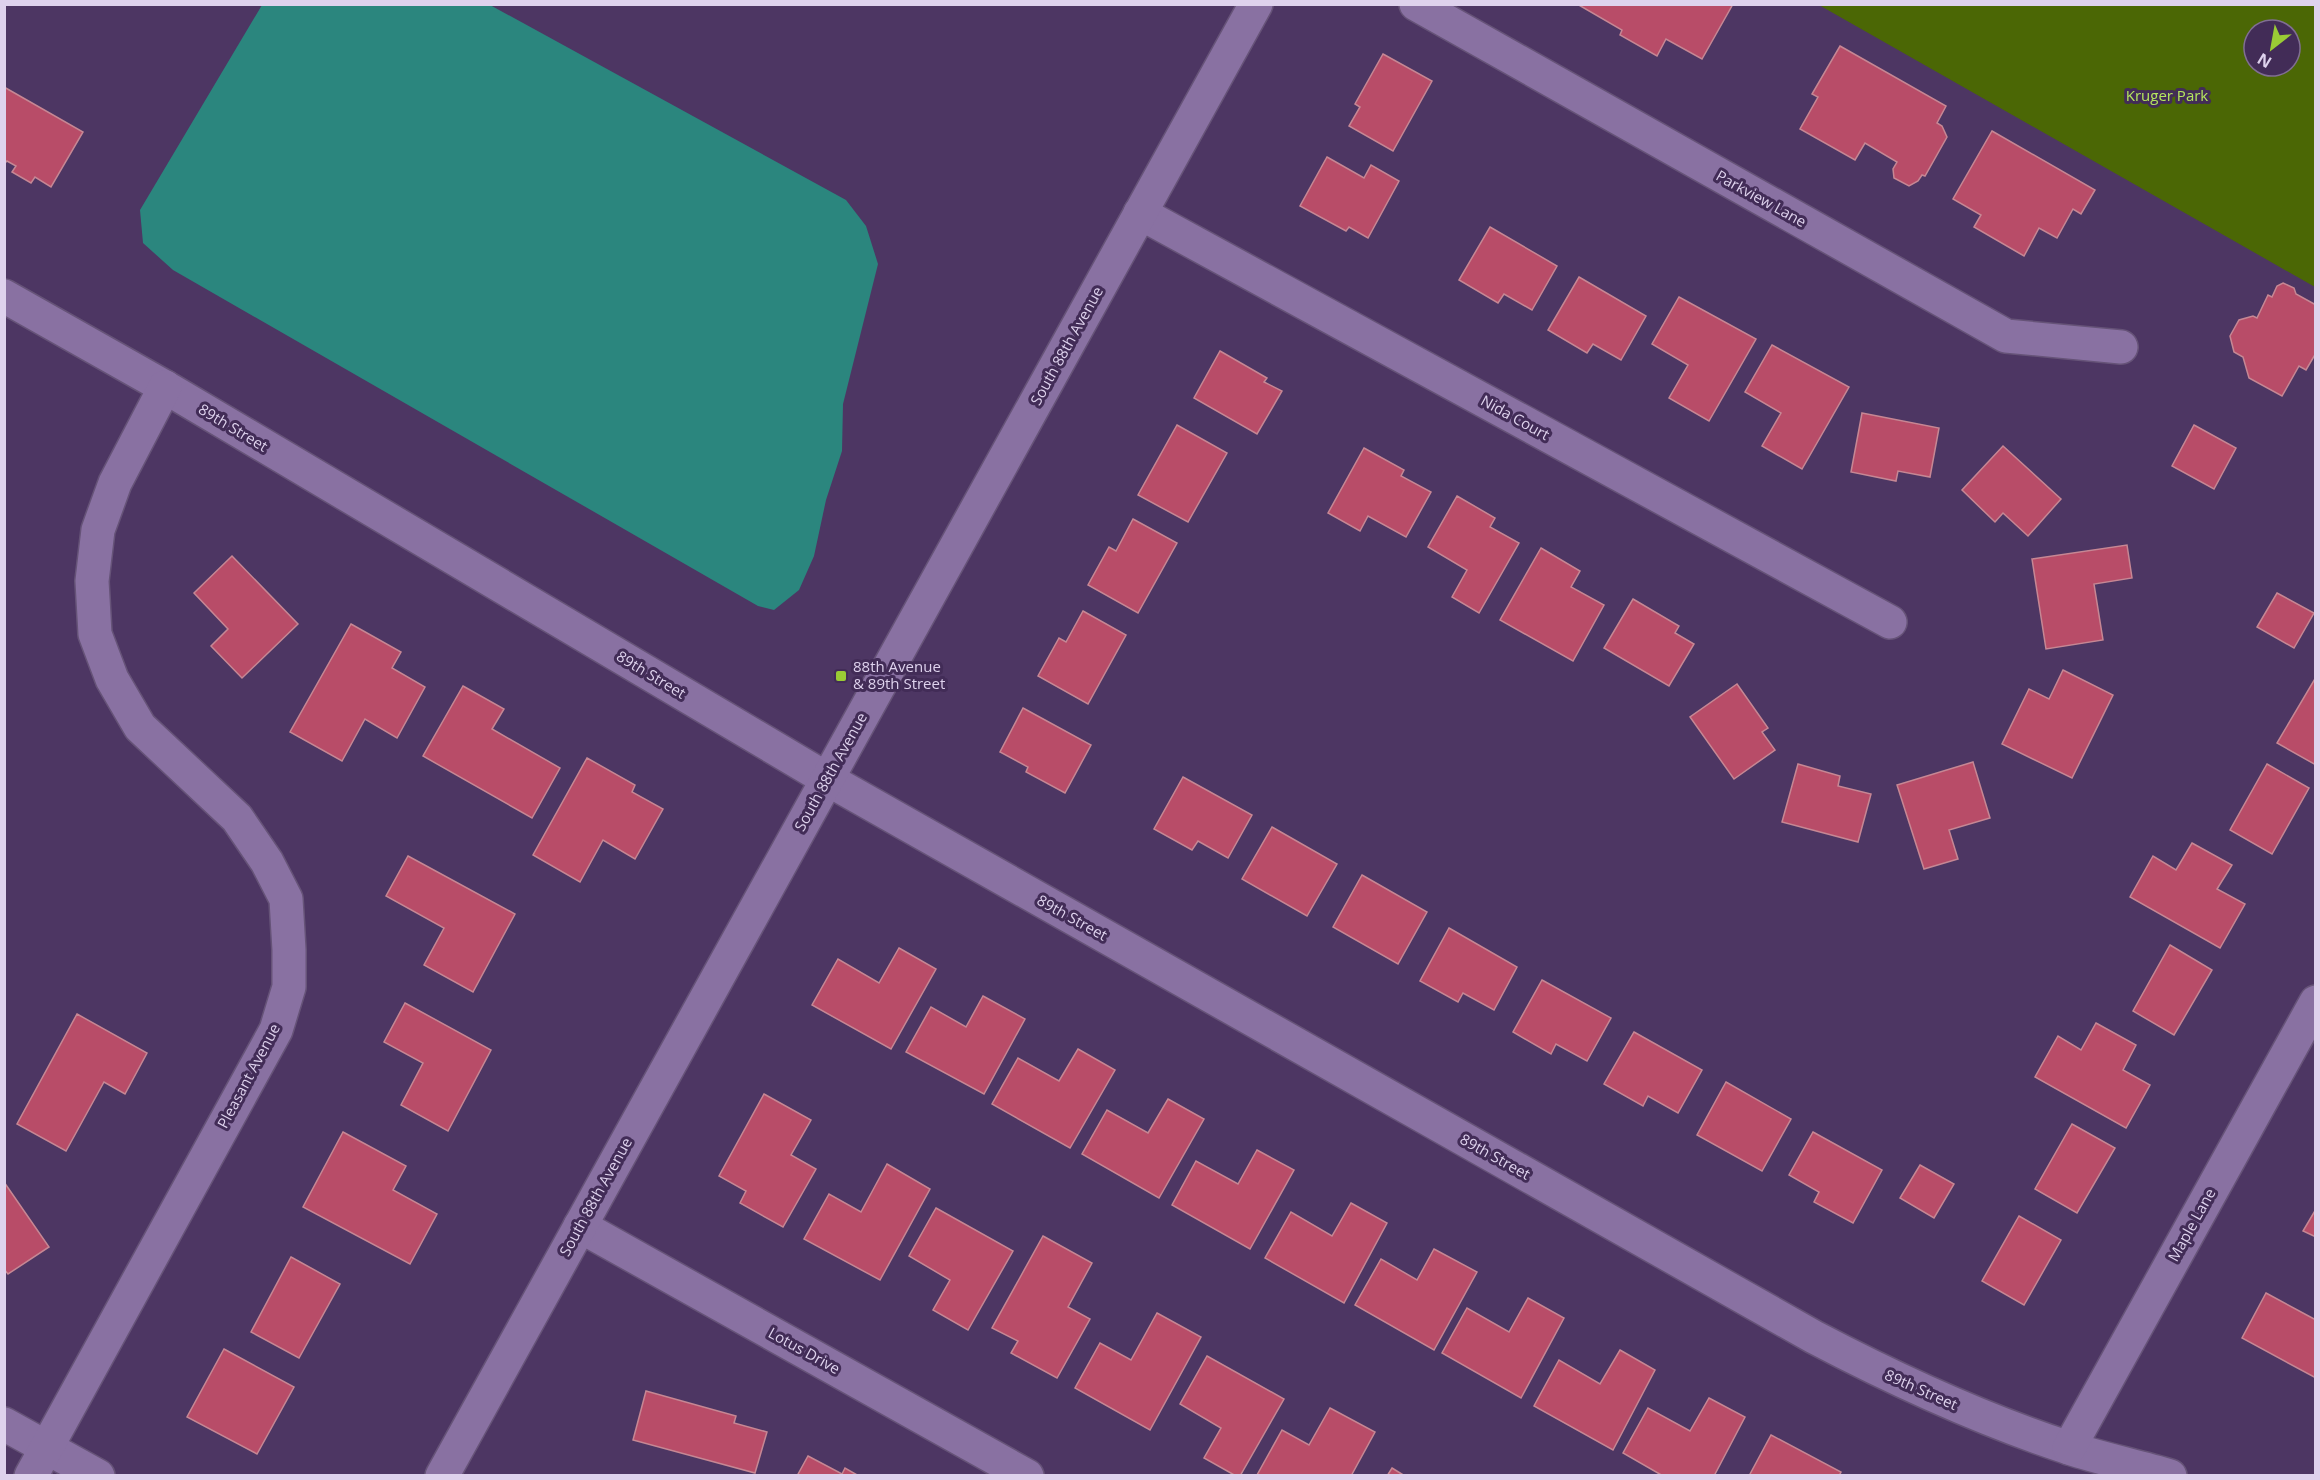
<svg xmlns="http://www.w3.org/2000/svg" width="2320" height="1480" font-family="'Open Sans',sans-serif">
	<rect width="100%" height="100%" fill="#4d3663"/>
	<path fill="#4b6705" fill-rule="evenodd" d="M1819 5H2315V287ZM2254 30H2290V66H2254Z"/>
	<path fill="#2b867e" d="M262 5H490L846 200 866 226 878 264 843 404 842 451 826 500 814 556 799 590 774 610 758 606 173 270 143 243 140 210Z"/>
	<g fill="#b84c68" stroke="#c68794" stroke-width="1.5">
		<path d="M1577 4H1733L1702 59 1666 39 1657 56 1620 35 1622 30Z"/>
		<path d="M1840 46 1946 106 1937 123 1942 126 1947 137 1925 176 1922 175 1918 181 1909 186 1894 178 1893 169 1897 162 1865 143 1855 160 1800 129 1818 97 1812 94Z"/>
		<path d="M1383 54 1432 81 1393 151 1349 126 1360 107 1355 104Z"/>
		<path d="M4 87 83 132 51 187 35 177 31 183 12 172 16 166 7 161 4 164Z"/>
		<path d="M1992 131 2095 190 2081 214 2073 209 2057 238 2039 228 2024 256 1974 227 1981 215 1953 199Z"/>
		<path d="M1327 157 1364 178 1371 165 1399 181 1368 238 1349 227 1346 231 1300 206Z"/>
		<path d="M1490 227 1557 266 1532 310 1504 294 1498 303 1459 280Z"/>
		<path d="M1579 277 1646 316 1621 360 1593 344 1587 353 1548 330Z"/>
		<path d="M2283 283 2294 288 2296 294 2316 305V353L2306 370 2299 366 2282 396 2249 378 2243 357 2234 352 2230 336 2239 320 2253 316 2257 318 2268 295 2272 297 2277 286Z"/>
		<path d="M1679 297 1756 339 1709 421 1669 398 1688 365 1652 344Z"/>
		<path d="M1772 345 1849 387 1802 469 1762 446 1781 413 1745 392Z"/>
		<path d="M1220 351 1267 378 1264 382 1282 391 1257 434 1194 398Z"/>
		<path d="M1862 413 1939 428 1930 477 1898 471 1896 481 1851 472Z"/>
		<path d="M1177 425 1227 453 1188 522 1138 495Z"/>
		<path d="M2194 425 2236 448 2214 489 2172 466Z"/>
		<path d="M2003 446 2061 499 2028 536 2003 513 1995 522 1962 490Z"/>
		<path d="M1364 448 1404 470 1401 476 1431 492 1406 537 1368 516 1360 531 1328 513Z"/>
		<path d="M1457 496 1495 518 1490 527 1519 543 1479 613 1452 597 1467 570 1428 547Z"/>
		<path d="M1133 519 1177 543 1138 613 1088 585 1109 547 1116 551Z"/>
		<path d="M2127 545 2132 578 2094 584 2103 640 2046 649 2032 559Z"/>
		<path d="M1541 548 1580 571 1571 587 1604 605 1573 661 1500 620Z"/>
		<path d="M232 556 298 624 242 678 211 646 228 629 194 593Z"/>
		<path d="M2277 593 2314 613 2294 648 2257 627Z"/>
		<path d="M1633 599 1679 626 1675 633 1694 644 1669 686 1604 648Z"/>
		<path d="M1083 611 1126 635 1088 704 1038 676 1059 638 1066 642Z"/>
		<path d="M351 624 401 652 392 668 425 687 397 738 365 719 342 761 290 732Z"/>
		<path d="M2063 670 2113 695 2072 778 2002 744 2029 689 2049 699Z"/>
		<path d="M2316 677V765L2277 743Z"/>
		<path d="M1737 684 1768 728 1762 732 1775 750 1734 779 1690 717Z"/>
		<path d="M463 686 504 709 492 729 560 768 532 818 423 756Z"/>
		<path d="M1023 708 1091 745 1065 793 1026 772 1028 767 1000 752Z"/>
		<path d="M587 758 635 785 632 792 663 809 635 859 603 840 580 882 533 855Z"/>
		<path d="M1973 762 1990 818 1949 830 1958 859 1924 869 1897 785Z"/>
		<path d="M1798 764 1840 776 1838 786 1871 794 1858 842 1782 822Z"/>
		<path d="M2267 764 2309 788 2272 854 2230 830Z"/>
		<path d="M1183 777 1252 815 1228 858 1198 841 1192 850 1154 829Z"/>
		<path d="M1272 827 1337 864 1307 916 1242 879Z"/>
		<path d="M2192 843 2232 865 2217 889 2245 904 2220 948 2130 897 2153 856 2176 870Z"/>
		<path d="M408 856 515 914 473 992 424 965 444 928 386 896Z"/>
		<path d="M1362 875 1427 912 1398 964 1333 927Z"/>
		<path d="M1449 928 1517 967 1494 1010 1463 993 1458 1002 1420 981Z"/>
		<path d="M2170 945 2212 970 2174 1035 2133 1011Z"/>
		<path d="M899 948 936 969 891 1049 812 1005 838 959 879 983Z"/>
		<path d="M1542 980 1611 1018 1587 1061 1556 1044 1551 1054 1513 1032Z"/>
		<path d="M983 996 1025 1019 984 1094 906 1052 931 1007 966 1027Z"/>
		<path d="M405 1003 491 1050 448 1131 401 1105 423 1063 384 1042Z"/>
		<path d="M77 1014 147 1053 125 1094 104 1082 66 1151 17 1124Z"/>
		<path d="M2096 1023 2136 1045 2123 1070 2150 1085 2126 1128 2035 1077 2058 1036 2081 1050Z"/>
		<path d="M1634 1032 1702 1070 1678 1113 1648 1096 1643 1106 1604 1084Z"/>
		<path d="M1078 1049 1115 1070 1070 1148 992 1104 1018 1058 1059 1081Z"/>
		<path d="M1726 1082 1791 1119 1762 1171 1697 1135Z"/>
		<path d="M764 1094 811 1120 791 1155 816 1169 783 1227 740 1203 746 1191 719 1176Z"/>
		<path d="M1168 1099 1204 1119 1159 1198 1082 1154 1107 1110 1148 1133Z"/>
		<path d="M2072 1124 2115 1148 2077 1213 2035 1189Z"/>
		<path d="M343 1132 406 1166 393 1190 437 1214 410 1264 303 1207Z"/>
		<path d="M1813 1132 1882 1170 1853 1223 1814 1202 1819 1192 1789 1175Z"/>
		<path d="M1257 1150 1294 1170 1250 1249 1172 1205 1196 1161 1238 1184Z"/>
		<path d="M887 1164 930 1189 880 1280 804 1239 829 1194 861 1212Z"/>
		<path d="M1920 1165 1954 1184 1934 1218 1900 1198Z"/>
		<path d="M4 1182 49 1247 8 1274 4 1269Z"/>
		<path d="M1351 1203 1387 1223 1344 1303 1265 1258 1291 1212 1332 1236Z"/>
		<path d="M936 1208 1013 1251 968 1330 933 1310 950 1280 909 1256Z"/>
		<path d="M2316 1209V1237L2303 1231Z"/>
		<path d="M2019 1216 2061 1240 2024 1305 1982 1281Z"/>
		<path d="M1043 1236 1092 1263 1068 1307 1090 1319 1057 1378 1011 1353 1018 1341 992 1328Z"/>
		<path d="M1434 1249 1477 1272 1434 1350 1355 1305 1381 1259 1417 1280Z"/>
		<path d="M291 1257 340 1284 299 1358 251 1332Z"/>
		<path d="M2266 1293 2316 1320V1378L2242 1338Z"/>
		<path d="M1528 1298 1564 1318 1521 1398 1442 1353 1467 1308 1509 1332Z"/>
		<path d="M1157 1313 1201 1337 1150 1430 1075 1388 1100 1343 1131 1360Z"/>
		<path d="M224 1349 294 1387 257 1454 187 1417Z"/>
		<path d="M1620 1350 1655 1370 1613 1450 1534 1406 1559 1360 1600 1384Z"/>
		<path d="M1207 1356 1284 1399 1240 1476H1236L1204 1458 1221 1428 1180 1404Z"/>
		<path d="M646 1391 736 1416 734 1423 767 1432 755 1473 633 1440Z"/>
		<path d="M1709 1398 1745 1417 1714 1476H1663L1623 1453 1648 1408 1690 1431Z"/>
		<path d="M1330 1408 1375 1432 1351 1476 1257 1475 1282 1430 1309 1445Z"/>
		<path d="M1771 1435 1841 1472 1839 1476H1749Z"/>
		<path d="M808 1456 842 1474 845 1468 859 1476H797Z"/>
		<path d="M1392 1468 1405 1476H1387Z"/>
	</g>
	<g fill="none" stroke-linecap="round" stroke-linejoin="round">
		<g stroke="#665378" stroke-width="36">
			<g id="minor">
				<path d="M1416 4 2006 336 2121 347"/>
				<path d="M1140 213 1890 622"/>
				<path d="M4 296 165 387 827 779 1814 1337C1896 1380 1980 1419 2069 1448 2102 1459 2137 1466 2170 1476"/>
				<path d="M580 1226 1027 1476"/>
				<path d="M4 1424 98 1476"/>
				<path d="M2069 1448 2316 1002"/>
				<path d="M31 1476 276 1030 289 987V950L286 899 267 862 237 818 140 727 112 679 95 634 92 581 98 530 115 483 165 387"/>
				<path d="M442 1476 1256 4"/>
			</g>
		</g>
		<use href="#minor" stroke="#8971a2" stroke-width="33"/>
	</g>
	<rect fill="#9acb35" stroke="#422c57" stroke-width="2" x="835" y="670" width="12" height="12" rx="3"/>
	<g text-anchor="middle" stroke-width="6" stroke-linejoin="round" paint-order="stroke">
		<g font-size="15" fill="#b5e65e" stroke="#422c57">
			<text x="2167" y="101">Kruger Park</text>
		</g>
		<g font-size="15" fill="#ded2ed" stroke="#422c57">
			<text transform="translate(1761 199) rotate(29)" y="5">Parkview Lane</text>
			<text transform="translate(1067 346) rotate(-61)" y="5">South 88th Avenue</text>
			<text transform="translate(1515 418) rotate(29)" y="5">Nida Court</text>
			<text transform="translate(233 428) rotate(31)" y="5">89th Street</text>
			<text transform="translate(651 675) rotate(31)" y="5">89th Street</text>
			<text transform="translate(831 772) rotate(-61)" y="5">South 88th Avenue</text>
			<text transform="translate(1072 918) rotate(29)" y="5">89th Street</text>
			<text transform="translate(249 1076) rotate(-62)" y="5">Pleasant Avenue</text>
			<text transform="translate(1495 1157) rotate(29)" y="5">89th Street</text>
			<text transform="translate(596 1197) rotate(-61)" y="5">South 88th Avenue</text>
			<text transform="translate(2192 1225) rotate(-61)" y="5">Maple Lane</text>
			<text transform="translate(804 1351) rotate(29)" y="5">Lotus Drive</text>
			<text transform="translate(1921 1390) rotate(24)" y="5">89th Street</text>
		</g>
		<g font-size="15" fill="#ded2ed" stroke="#422c57" text-anchor="start">
			<text x="853" y="672">88th Avenue<tspan x="853" dy="17">&amp; 89th Street</tspan></text>
		</g>
	</g>
	<rect width="2320" height="1480" fill="none" stroke="#ded2ed" stroke-width="12"/>
	<g transform="translate(2272 48) rotate(211)"><circle r="28" fill="#422c57" stroke="#806e93" stroke-width="1.5"/>
	<path d="M0-4.5L10 22L0 15L-10 22Z" fill="#9acb35"/>
	<text y="-9" font-size="16" font-weight="bold" text-anchor="middle" fill="#ded2ed">N</text>
	</g>
</svg>
